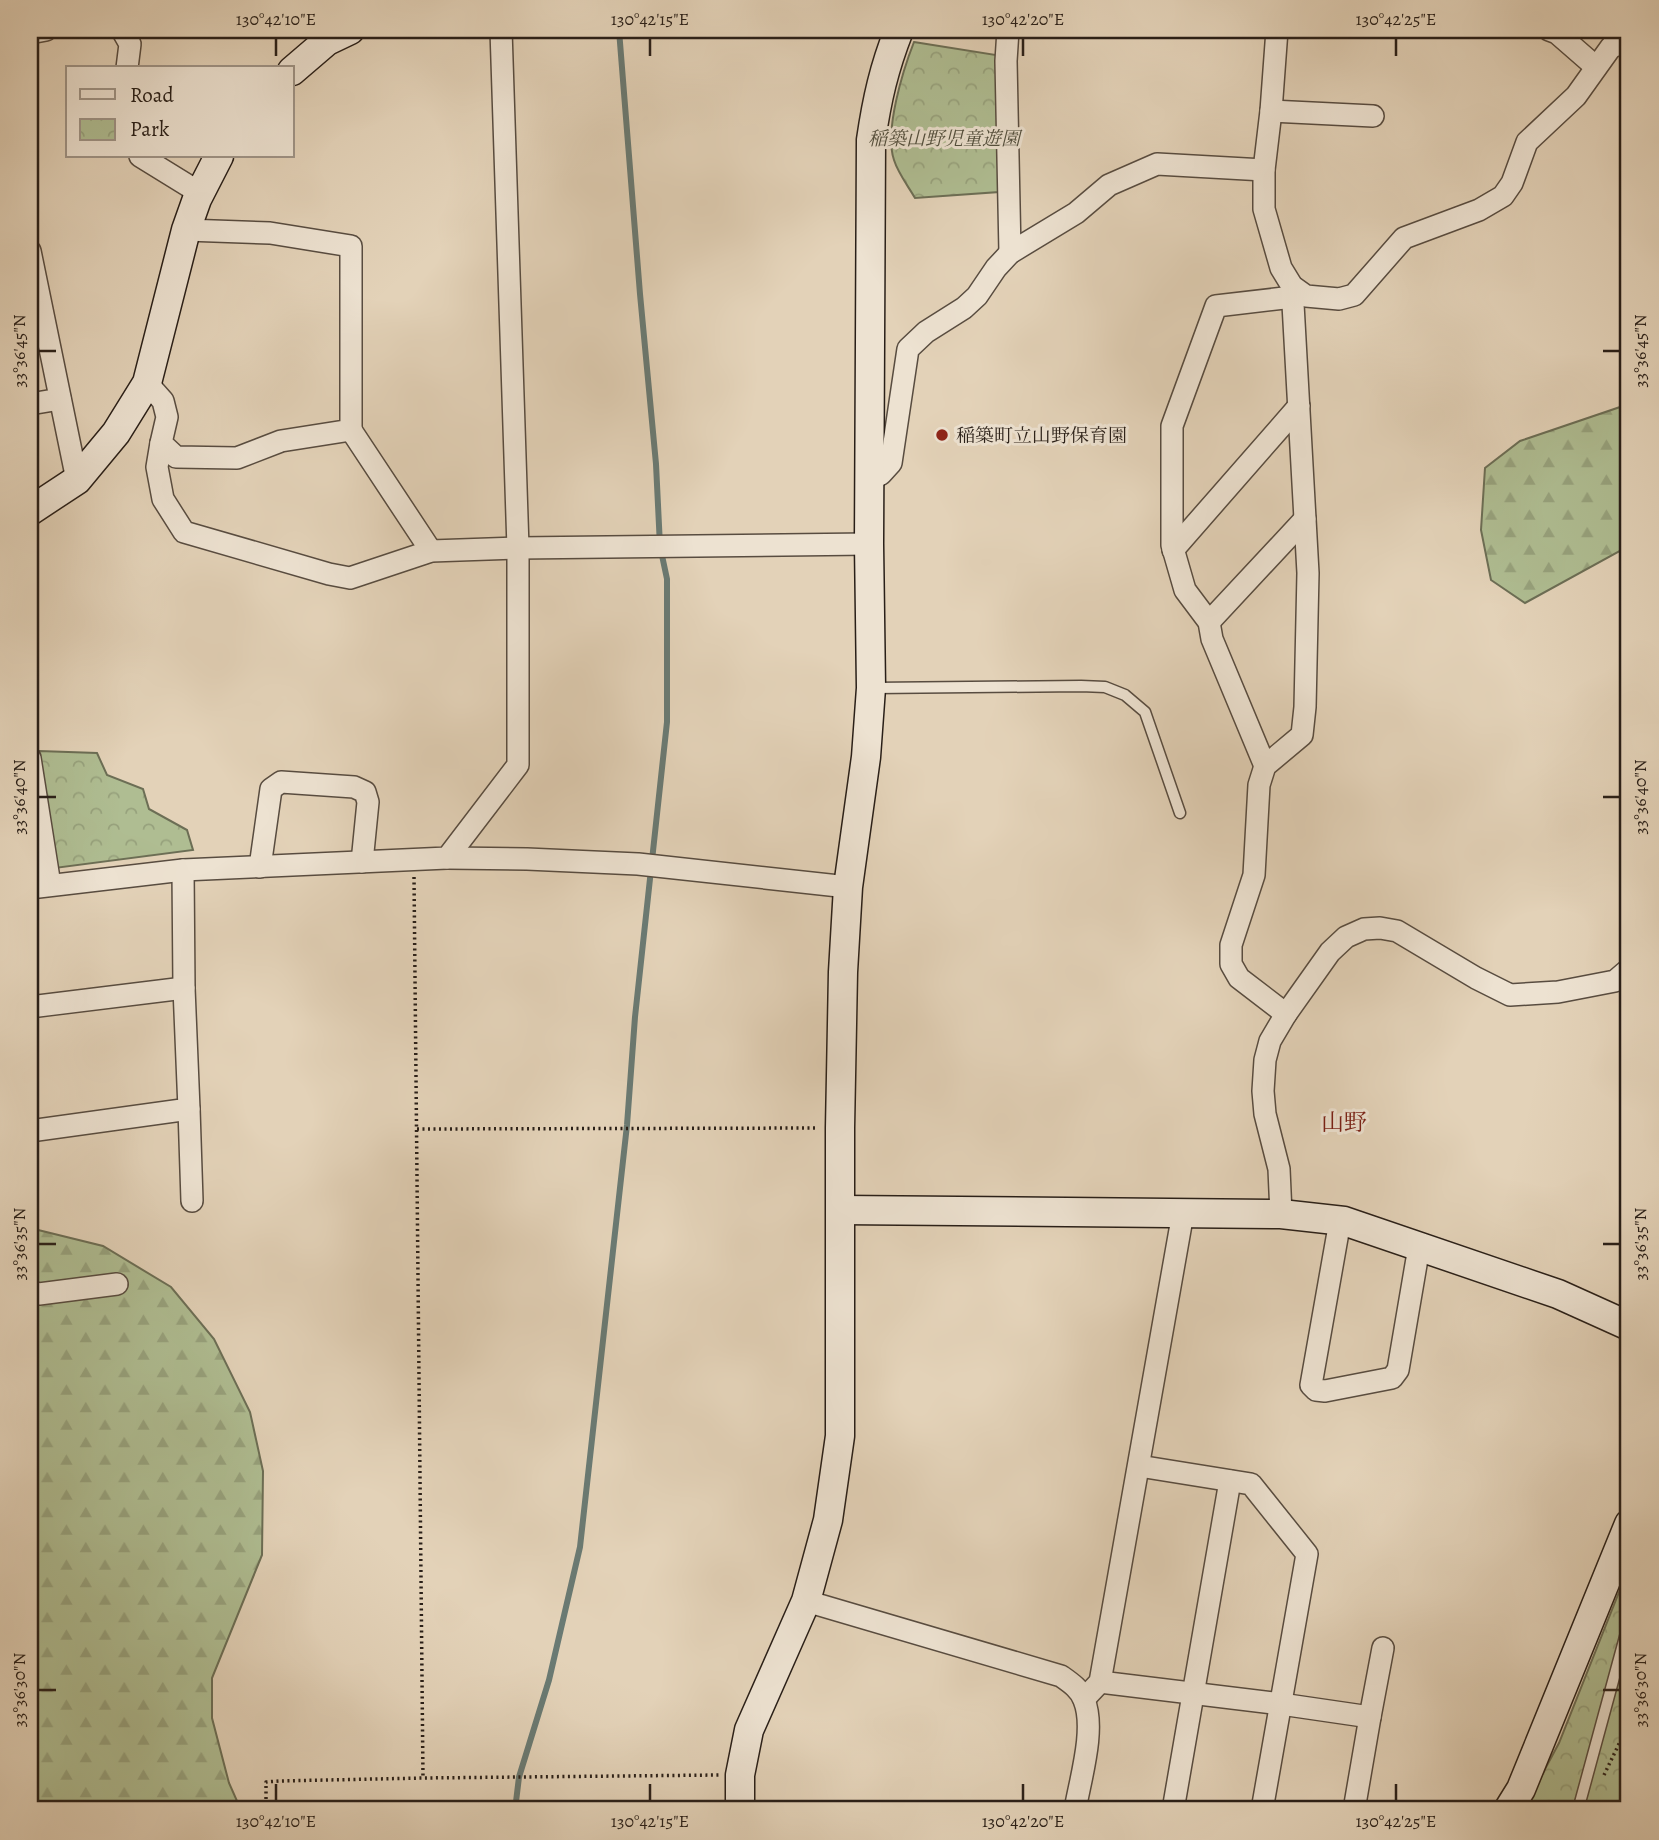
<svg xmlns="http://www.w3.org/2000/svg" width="1659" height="1840" font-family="Alegreya,'Noto Serif JP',serif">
	<defs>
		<pattern id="forest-firs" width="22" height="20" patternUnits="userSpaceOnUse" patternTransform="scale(1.75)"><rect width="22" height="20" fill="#afbd92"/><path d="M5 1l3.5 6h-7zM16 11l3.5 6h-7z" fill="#97a27d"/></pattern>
		<pattern id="park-crowns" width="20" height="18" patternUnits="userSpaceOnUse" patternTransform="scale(1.75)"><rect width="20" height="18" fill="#afbd92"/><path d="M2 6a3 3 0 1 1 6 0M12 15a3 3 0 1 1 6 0" fill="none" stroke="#97a27d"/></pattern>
	</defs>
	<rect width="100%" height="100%" fill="#e3d2b8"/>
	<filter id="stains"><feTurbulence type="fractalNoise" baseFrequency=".00286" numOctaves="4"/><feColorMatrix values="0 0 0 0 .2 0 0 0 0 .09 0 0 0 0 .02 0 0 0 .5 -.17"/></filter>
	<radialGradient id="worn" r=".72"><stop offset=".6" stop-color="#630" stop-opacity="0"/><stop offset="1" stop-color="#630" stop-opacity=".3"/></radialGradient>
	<g fill="url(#forest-firs)" stroke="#6c6e55" stroke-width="2">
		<path d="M1629 404V546L1525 603 1491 580 1481 530 1485 468 1520 441Z"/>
		<path d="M30 1228 103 1246 171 1287 214 1339 250 1412 263 1471 262 1555 212 1678V1718L229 1783 241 1810H30Z"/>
	</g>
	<g fill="url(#park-crowns)" stroke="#6c6e55" stroke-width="2">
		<path d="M914 42 996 55 999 192 915 198C908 186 898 173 894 160 884 131 903 70 914 42Z"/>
		<path d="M39 751 97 753 107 775 143 789 149 809 187 830 193 850 55 868Z"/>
		<path d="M1629 1567V1810H1523L1559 1743Z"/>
	</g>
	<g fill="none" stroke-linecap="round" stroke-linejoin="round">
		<path stroke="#6a7a73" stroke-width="6" d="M515 1810 519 1777 549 1680 580 1547 627 1125 635 1017 667 722V579L660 546 656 464 640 294 619 30"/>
		<g stroke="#584c40" stroke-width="13">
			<g id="lane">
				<path d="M874 688 1081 686 1105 687 1125 695 1145 712 1180 813"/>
				<path d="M1578 1810 1629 1622"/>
			</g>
		</g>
		<g stroke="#584c40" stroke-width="24">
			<g id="street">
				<path d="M122 30 130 44 127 68"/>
				<path d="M1008 30 1006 61 1010 253"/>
				<path d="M1277 30 1271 111 1264 170V209L1281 268 1292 286 1306 296 1339 299 1354 295 1404 238 1479 210 1503 196 1512 183 1527 142 1576 96 1611 47 1629 41"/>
				<path d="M1549 30 1557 33 1596 67"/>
				<path d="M30 33 46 30"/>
				<path d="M1271 111 1373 116"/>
				<path d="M140 156 200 193"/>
				<path d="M30 251 77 480"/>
				<path d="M147 383 163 401 167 417 161 443 176 457 237 458 281 441 351 430V246L270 233 186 230"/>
				<path d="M30 404 60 399"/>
				<path d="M351 430 431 551"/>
				<path d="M161 443 157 467 163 499 184 532 329 574 350 578 431 551 518 548 869 544"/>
				<path d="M869 480 881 474 891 463 908 349 926 332 964 308 977 296 996 268 1010 253 1076 213 1109 185 1157 164 1264 170"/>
				<path d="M1173 550 1299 406"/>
				<path d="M1209 622 1305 519"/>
				<path d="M30 758 50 885"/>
				<path d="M1265 766 1212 639 1209 622 1185 590 1172 545V426L1216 306 1293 297"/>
				<path d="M447 858 527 859 638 864 848 887"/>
				<path d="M260 867 271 789 281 782 354 787 365 792 368 802 362 862"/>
				<path d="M30 888 183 870 447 858 518 765V548L501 30"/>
				<path d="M30 1007 184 988"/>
				<path d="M1286 1014 1239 978 1231 964V945L1254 875 1259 785 1265 766 1302 735 1305 707 1308 573 1292 286"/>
				<path d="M189 1109 192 1201"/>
				<path d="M30 1131 189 1109 184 988 183 870"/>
				<path d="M1281 1214 1279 1169 1265 1114 1263 1091 1265 1060 1270 1041 1286 1014 1330 952 1346 937 1364 929 1380 928 1397 931 1476 978 1510 995 1558 992 1615 981 1629 969"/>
				<path d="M1340 1221 1311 1385 1316 1390 1325 1391 1392 1378 1398 1370 1419 1247"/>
				<path d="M30 1292 39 1294 117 1284"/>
				<path d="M1139 1466 1251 1484 1307 1554 1262 1810"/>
				<path d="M806 1601 1061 1676C1071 1683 1080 1689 1084 1700 1096 1729 1080 1780 1075 1810"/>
				<path d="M1100 1682 1281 1704 1370 1717 1354 1810"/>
				<path d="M1084 1699 1100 1682 1183 1213"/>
				<path d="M1370 1717 1383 1648"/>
				<path d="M1173 1810 1230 1481"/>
			</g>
		</g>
		<g stroke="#291f18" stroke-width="31">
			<g id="secondary">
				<path d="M292 71 327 41 350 30"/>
				<path d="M30 511 77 480 116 433 147 383 186 230 197 199 219 156"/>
				<path d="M841 1210 1281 1214 1344 1221 1558 1294 1629 1326"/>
				<path d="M740 1810V1775L749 1730 806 1601 828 1520 840 1436V1128L843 972 848 887 866 757 871 688 869 544 871 140C877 99 884 68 899 30"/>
				<path d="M1508 1810 1521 1789 1629 1524"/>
			</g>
		</g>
		<g stroke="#291f18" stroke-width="3.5" stroke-dasharray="2 3.5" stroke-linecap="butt">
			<path d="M414 877 423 1778"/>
			<path d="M417 1129 817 1128"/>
			<path d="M1604 1775 1629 1723"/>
			<path d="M266 1810V1782L279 1781 423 1778 719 1775"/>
		</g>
		<use href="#lane" stroke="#ede2d1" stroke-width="10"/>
		<use href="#street" stroke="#ede2d1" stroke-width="21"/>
		<use href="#secondary" stroke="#ede2d1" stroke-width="28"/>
	</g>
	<path fill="none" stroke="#291f18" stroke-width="2.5" d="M276 38V56M650 38V56M1023 38V56M1396 38V56M38 351H56M1603 351H1620M38 797H56M1603 797H1620M38 1244H56M1603 1244H1620M38 1690H56M1603 1690H1620M276 1784V1801M650 1784V1801M1023 1784V1801M1396 1784V1801"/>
	<circle fill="#8f2418" stroke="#ede2d1" stroke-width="2.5" cx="942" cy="435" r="7"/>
	<g text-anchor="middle" stroke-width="6" stroke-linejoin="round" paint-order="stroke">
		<g font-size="19" font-style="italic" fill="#514e3d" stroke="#ede2d1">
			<text x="944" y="145">稲築山野児童遊園</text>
		</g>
		<g font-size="19" fill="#291f18" stroke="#ede2d1" text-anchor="start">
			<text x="956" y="442">稲築町立山野保育園</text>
		</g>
		<g font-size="23" fill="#7a1f14" stroke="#ede2d1">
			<text x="1344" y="1130">山野</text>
		</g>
	</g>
	<rect width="1659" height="1840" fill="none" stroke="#e3d2b8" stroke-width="77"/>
	<rect x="66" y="66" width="228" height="91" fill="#ede2d1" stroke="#9f9487" stroke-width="2"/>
	<rect x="80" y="89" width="35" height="10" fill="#ede2d1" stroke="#9f9487" stroke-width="2"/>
	<text x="130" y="102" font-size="21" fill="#291f18">Road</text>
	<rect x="80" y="119" width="35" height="21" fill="url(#park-crowns)" stroke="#9f9487" stroke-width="2"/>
	<text x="130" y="136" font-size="21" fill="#291f18">Park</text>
	<rect x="38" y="38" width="1582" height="1763" fill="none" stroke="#291f18" stroke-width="2.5"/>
	<g font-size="18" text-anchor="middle" fill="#291f18">
		<text x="276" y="25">130°42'10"E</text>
		<text x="650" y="25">130°42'15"E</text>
		<text x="1023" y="25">130°42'20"E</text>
		<text x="1396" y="25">130°42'25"E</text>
		<text transform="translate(19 351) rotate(-90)" y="6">33°36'45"N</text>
		<text transform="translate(1640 351) rotate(-90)" y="6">33°36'45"N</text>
		<text transform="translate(19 797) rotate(-90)" y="6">33°36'40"N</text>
		<text transform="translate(1640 797) rotate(-90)" y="6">33°36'40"N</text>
		<text transform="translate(19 1244) rotate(-90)" y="6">33°36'35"N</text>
		<text transform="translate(1640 1244) rotate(-90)" y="6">33°36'35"N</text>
		<text transform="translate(19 1690) rotate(-90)" y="6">33°36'30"N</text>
		<text transform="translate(1640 1690) rotate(-90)" y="6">33°36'30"N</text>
		<text x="276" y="1827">130°42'10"E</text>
		<text x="650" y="1827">130°42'15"E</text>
		<text x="1023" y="1827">130°42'20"E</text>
		<text x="1396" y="1827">130°42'25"E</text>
	</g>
	<rect width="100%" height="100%" filter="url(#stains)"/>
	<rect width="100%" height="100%" fill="url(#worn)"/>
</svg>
